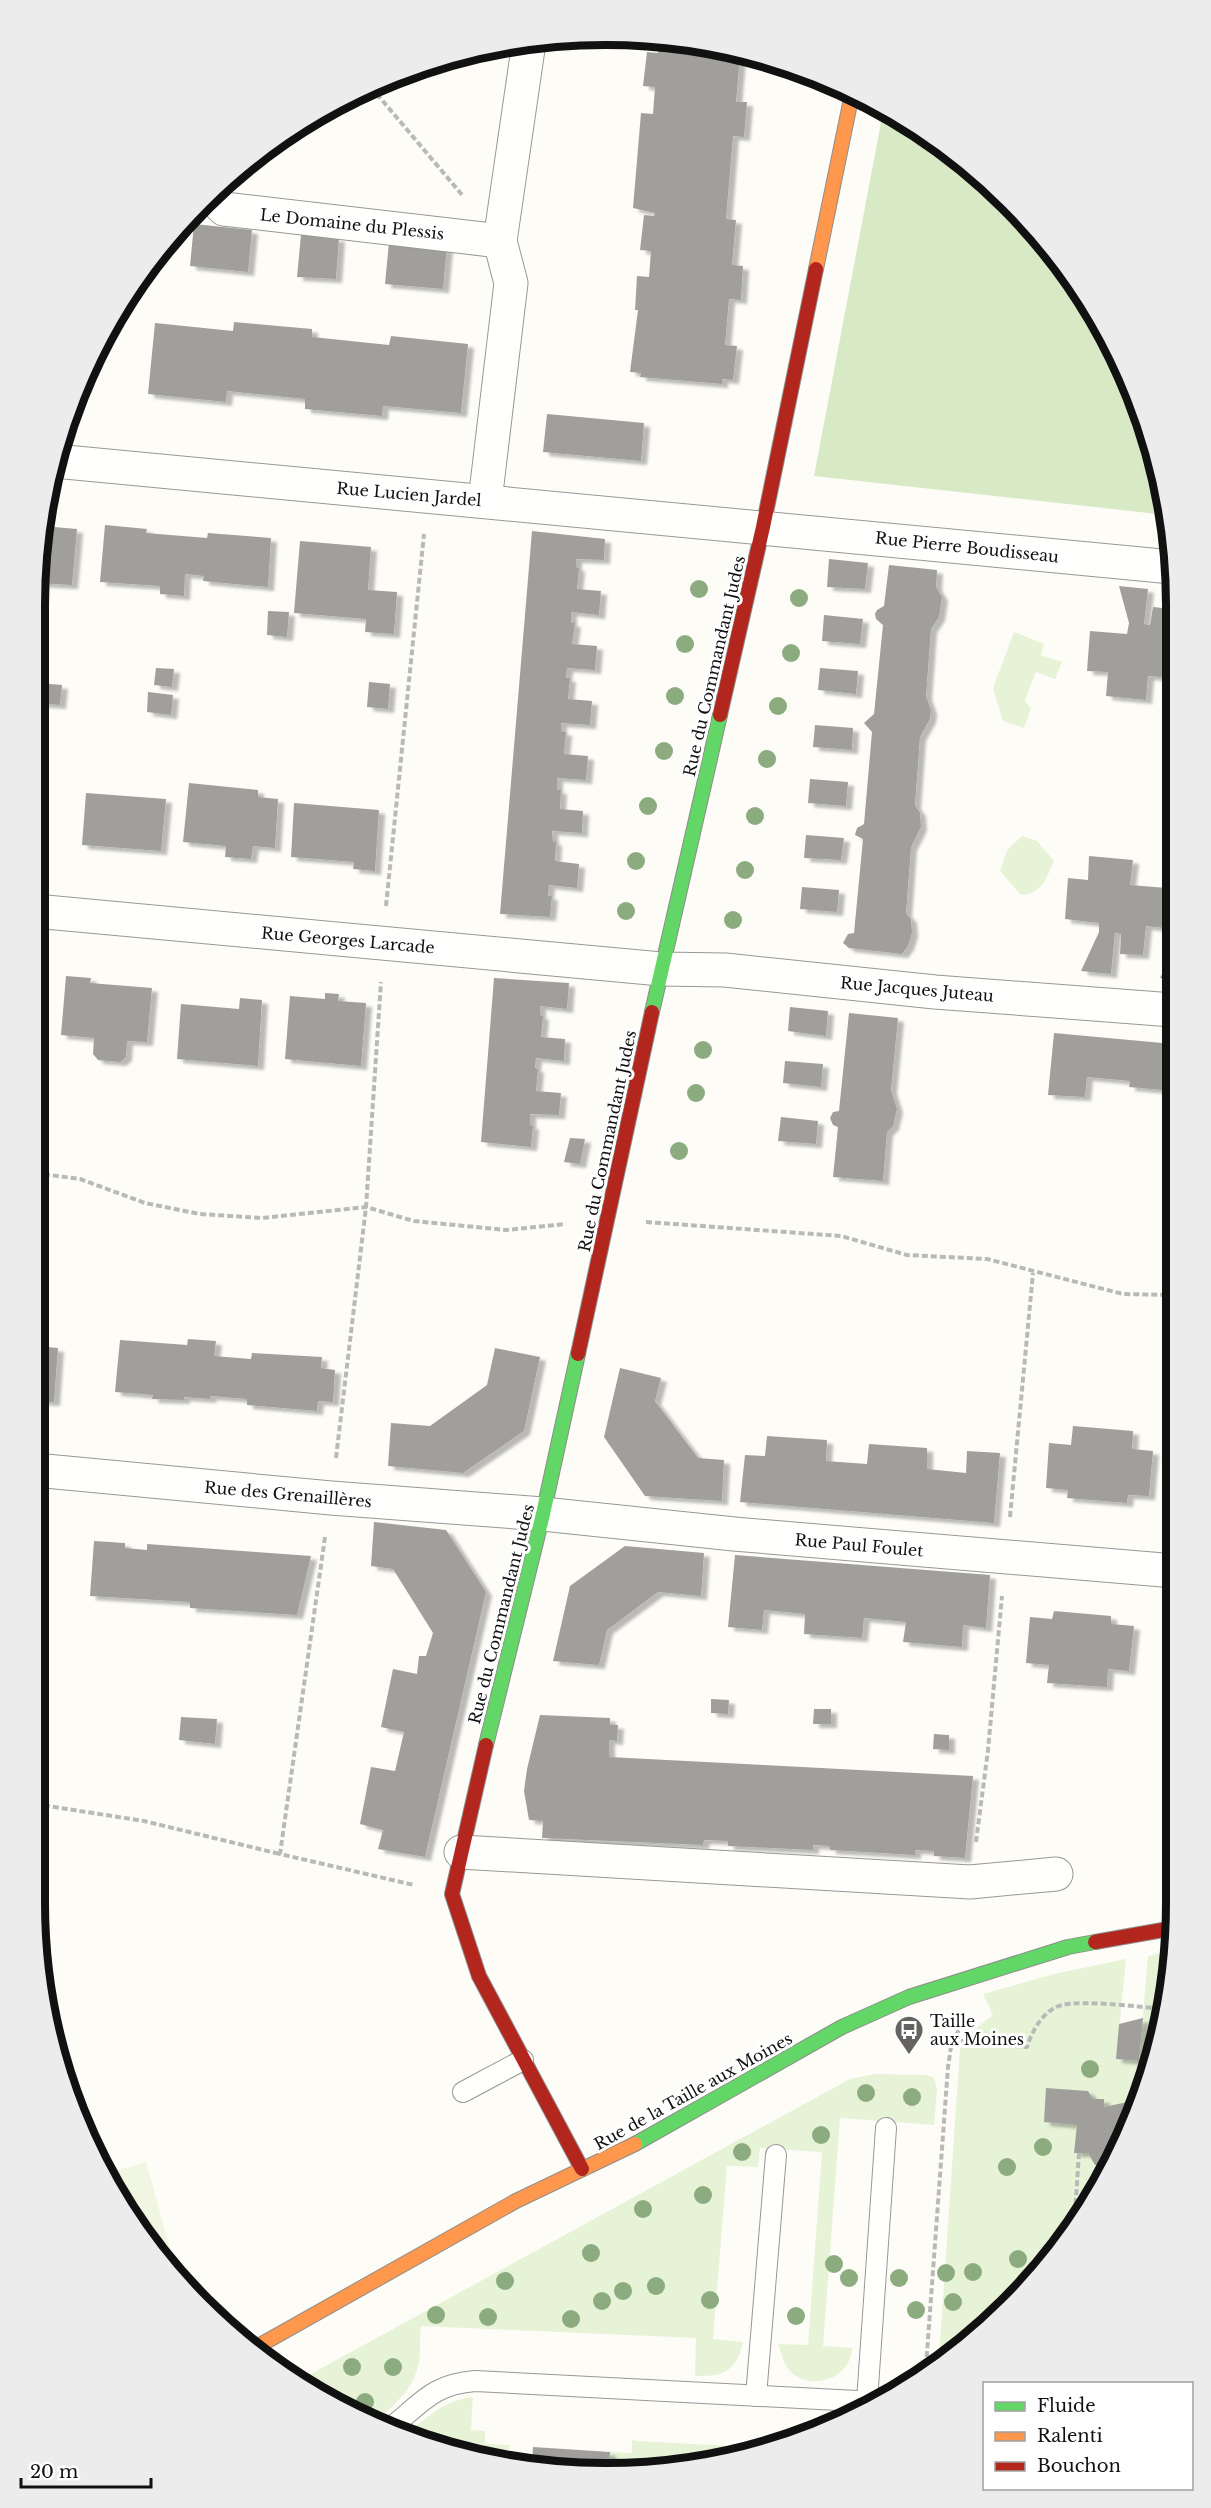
<svg xmlns="http://www.w3.org/2000/svg" width="1211" height="2508" font-family="'Libre Baskerville',serif">
	<defs>
		<filter id="shadow"><feDropShadow dx="6" dy="4" stdDeviation="1.5" flood-color="#0004"/></filter>
	</defs>
	<rect width="100%" height="100%" fill="#fdfcf7"/>
	<g fill="#e7f3d7">
		<path d="M1014 632 1044 644 1041 655 1062 662 1055 679 1036 672 1025 700 1031 709 1024 728 1003 721 993 688Z"/>
		<path d="M1022 836 1037 841 1054 861C1046 878 1043 893 1021 895L1000 871 1007 850Z"/>
		<path d="M1172 1951 1165 2014 1133 2121 1080 2220 1009 2306 939 2357 960 2049 970 2033 993 2015 983 1994 1054 1974 1126 1959 1116 2059 1139 2061 1148 1956Z"/>
		<path d="M875 2074 927 2075 934 2078 937 2089 934 2125 840 2118 823 2346 853 2348C851 2353 850 2361 846 2366 836 2381 811 2386 796 2376 785 2370 782 2355 778 2344L808 2345 822 2152 760 2148 758 2167 727 2166 713 2339 743 2342C737 2370 724 2377 695 2376L696 2338 421 2326C419 2338 421 2351 419 2363 414 2387 396 2404 378 2419L320 2397 298 2381 850 2079Z"/>
		<path d="M473 2397 471 2430 485 2431V2444L509 2445 508 2463 494 2462 410 2431C429 2416 447 2399 473 2397Z"/>
		<path d="M632 2440 636 2441 750 2447 680 2469 609 2466 610 2452 632 2453Z"/>
	</g>
	<path fill="#d8eac5" d="M883 112 953 153 1059 258 1133 387 1167 515 814 476Z"/>
	<path fill="#f0f6e1" d="M146 2162 178 2278 153 2250 111 2172Z"/>
	<g fill="#a19f9c" filter="url(#shadow)">
		<path d="M658 40 717 46 753 56H740L736 102H747L744 137 733 136 726 219 736 220 732 265 743 266 741 300 729 299 725 345 737 346 733 380 722 379V384L640 377 641 373 630 372 638 310H635L637 276 649 277 651 251 640 250 644 215 654 216 655 213 633 208 641 113 653 114 655 87 643 86 647 52 658 53V49L668 50 669 48 657 46Z"/>
		<path d="M194 224 252 230 248 272 190 266Z"/>
		<path d="M301 235 339 238 336 279 297 277Z"/>
		<path d="M389 242 447 247 443 289 385 284Z"/>
		<path d="M234 322 312 329V337L389 345 391 336 468 344 461 413 383 406 382 416 305 409V399L227 391 226 402 148 394 155 323 233 331Z"/>
		<path d="M547 414 644 423 641 461 543 452Z"/>
		<path d="M105 525 147 529 146 533 207 538 208 533 271 538 268 587 203 581 204 576 185 574 184 596 160 594V586L100 582Z"/>
		<path d="M42 526 77 529 72 585 37 583Z"/>
		<path d="M532 531 605 539 604 560 576 559V567L579 568 577 589 601 591 599 615 571 612V623H575L572 644 597 646 595 670 567 668 566 678H570L568 699 592 701 590 725 561 723V731L566 732 564 754 588 756 586 780 557 778V790H561L560 809 583 811 582 833 552 831 553 842 556 841 555 861 579 864 577 888 549 885 548 896H552L550 917 500 914Z"/>
		<path d="M300 541 371 547 368 590 397 592 394 634 365 632 366 619 294 613Z"/>
		<path d="M829 559 868 563 865 589 827 587Z"/>
		<path d="M889 565 937 570 936 587 942 597 939 617 931 629 926 696 931 710 930 719 920 737 915 805 920 813 921 827 911 847 906 913 911 919 912 933 908 946 902 954 849 948 843 943 848 934 854 933 863 839 855 835 857 828 864 824 872 732 864 723 874 714 883 625 876 619 875 614 877 610 884 606Z"/>
		<path d="M1119 586 1148 589 1144 624 1150 625 1153 607 1172 609V678L1148 676 1146 700 1106 696 1108 672 1087 671 1090 631 1127 634 1129 623Z"/>
		<path d="M268 611 289 612 287 637 267 635Z"/>
		<path d="M824 615 863 619 860 644 822 641Z"/>
		<path d="M156 668 174 669 172 687 154 685Z"/>
		<path d="M820 668 858 671 856 694 818 690Z"/>
		<path d="M369 682 390 684 388 709 367 707Z"/>
		<path d="M38 683 62 685 60 705 36 703Z"/>
		<path d="M148 692 173 695 171 715 147 712Z"/>
		<path d="M815 725 853 728 852 750 813 747Z"/>
		<path d="M810 779 848 782 846 806 808 803Z"/>
		<path d="M189 783 258 790V797L278 799 275 848 253 846 251 859 225 857 226 846 183 842Z"/>
		<path d="M86 793 166 799 161 851 82 845Z"/>
		<path d="M294 803 379 810 375 871 353 869 354 862 291 857Z"/>
		<path d="M806 835 844 838 841 860 804 858Z"/>
		<path d="M1089 856 1133 860 1130 885 1167 888 1170 864H1173V929L1146 926 1143 955 1120 954 1121 934 1115 933 1111 974 1081 971 1099 932V923L1065 919 1068 878 1088 880Z"/>
		<path d="M802 887 839 890 837 912 800 909Z"/>
		<path d="M1173 953V980L1160 978Z"/>
		<path d="M66 976 91 978 90 983 152 988 147 1042 127 1041 126 1057 120 1062 98 1060 93 1054 94 1038 61 1035Z"/>
		<path d="M494 978 569 983 567 1009 540 1006V1015L543 1016 541 1037 565 1039 564 1061 536 1058 535 1068 538 1069 536 1091 561 1093 559 1115 530 1114V1125L533 1126 531 1147 481 1142Z"/>
		<path d="M35 980H40L36 1031H35Z"/>
		<path d="M325 993 339 994 338 1001 366 1003 361 1066 285 1059 290 996 325 999Z"/>
		<path d="M240 998 262 1000 258 1066 177 1059 181 1004 239 1009Z"/>
		<path d="M790 1007 828 1011 826 1036 788 1031Z"/>
		<path d="M849 1013 898 1018 891 1090 897 1109 893 1126 887 1132 883 1181 833 1177 838 1127 833 1125 830 1118 833 1112 839 1111Z"/>
		<path d="M1054 1033 1173 1044 1174 1091 1129 1087 1130 1081 1087 1077 1085 1097 1048 1095Z"/>
		<path d="M785 1061 823 1064 821 1087 783 1083Z"/>
		<path d="M781 1117 818 1121 816 1144 778 1141Z"/>
		<path d="M570 1138 585 1139 580 1164 564 1162Z"/>
		<path d="M188 1339 216 1341 214 1356 251 1359 252 1353 322 1357 321 1368 335 1370 333 1402 318 1401 317 1411 247 1405V1399L211 1396 210 1399 184 1397V1400L152 1399 153 1395 115 1392 120 1340 187 1345Z"/>
		<path d="M35 1346 58 1348 54 1402 35 1401Z"/>
		<path d="M495 1348 540 1357 524 1431 463 1473 388 1466 391 1423 430 1426 487 1385Z"/>
		<path d="M620 1368 661 1378 655 1401 698 1458 724 1460 722 1501 645 1496 604 1437Z"/>
		<path d="M1073 1426 1133 1431 1132 1449 1153 1451 1149 1496 1128 1495 1127 1503 1067 1498 1068 1490 1046 1488 1049 1443 1071 1445Z"/>
		<path d="M767 1436 827 1440 826 1461 867 1464 869 1444 927 1448V1469L966 1473 967 1451 1000 1453 994 1523 740 1502 745 1455 765 1456Z"/>
		<path d="M374 1522 446 1530 486 1592 425 1857 378 1849 383 1830 360 1824 371 1767 395 1771 404 1732 381 1727 393 1669 417 1674 419 1656H426L433 1633 393 1569 371 1566Z"/>
		<path d="M94 1541 125 1543V1548L147 1550V1544L311 1556 297 1615 190 1608V1602L90 1596Z"/>
		<path d="M625 1546 704 1553 701 1596 658 1592 607 1630 599 1665 553 1661 570 1586Z"/>
		<path d="M735 1555 990 1575 986 1628 963 1625 962 1647 903 1642 906 1622 864 1618 862 1638 804 1634 805 1614 764 1610 762 1630 728 1627Z"/>
		<path d="M1054 1611 1111 1616V1624L1134 1626 1129 1671 1108 1669 1107 1687 1047 1683 1049 1665 1026 1663 1030 1617 1052 1619Z"/>
		<path d="M711 1699 729 1700 728 1714 711 1713Z"/>
		<path d="M814 1709H831V1724H813Z"/>
		<path d="M540 1715 610 1718V1725H618L617 1741 609 1740V1757L973 1776 965 1858 934 1856V1851L915 1850V1855L830 1850V1846L813 1845V1850L728 1846V1841L704 1840 703 1845 542 1838 543 1821 529 1820 524 1791 527 1769Z"/>
		<path d="M181 1717 217 1719 215 1744 179 1740Z"/>
		<path d="M934 1734 949 1735V1750L933 1749Z"/>
		<path d="M1143 2018 1139 2061 1116 2059 1119 2024Z"/>
		<path d="M1046 2088 1088 2091 1093 2099H1104V2107L1137 2100V2094L1141 2095 1133 2121 1115 2155H1111L1103 2166 1095 2165 1088 2153H1074L1077 2125 1044 2122Z"/>
		<path d="M533 2447 610 2452 609 2466 532 2464Z"/>
	</g>
	<g fill="none" stroke-linecap="round" stroke-linejoin="round">
		<g stroke="#979795" stroke-width="22">
			<g id="lane">
				<path d="M463 2092 523 2060"/>
				<path d="M756 2396 776 2155"/>
				<path d="M867 2401 886 2128"/>
				<path d="M394 2425C423 2401 435 2384 475 2381L876 2402"/>
			</g>
		</g>
		<g stroke="#979795" stroke-width="35">
			<g id="street">
				<path d="M210 195 224 209 500 241"/>
				<path d="M55 461 1172 567"/>
				<path d="M485 501 511 283 500 241 529 42"/>
				<path d="M35 911 661 969 725 970 935 992 1173 1010"/>
				<path d="M35 1470 331 1498 543 1514 734 1534 1175 1571"/>
				<path d="M461 1852 970 1882 1056 1874"/>
			</g>
		</g>
		<g stroke="#8e8d8b" stroke-width="16">
			<g id="fast">
				<path d="M652 1012 720 715"/>
				<path d="M486 1745 543 1514 578 1354"/>
				<path d="M635 2144 842 2027 909 1997 1068 1947 1095 1942"/>
			</g>
		</g>
		<g stroke="#8e8d8b" stroke-width="16">
			<g id="slow">
				<path d="M816 269 852 94"/>
				<path d="M253 2349 516 2201 635 2144"/>
			</g>
		</g>
		<g stroke="#8e8d8b" stroke-width="16">
			<g id="jam">
				<path d="M720 715 763 527 816 269"/>
				<path d="M578 1354 652 1012"/>
				<path d="M486 1745 452 1894 479 1976 582 2169"/>
				<path d="M1095 1942 1174 1928"/>
			</g>
		</g>
		<g stroke="#b9b9b8" stroke-width="4" stroke-dasharray="6 3" stroke-linecap="butt">
			<path d="M371 87 463 196"/>
			<path d="M386 906 424 534"/>
			<path d="M35 1173 80 1179 145 1203 200 1214 262 1218 366 1207 414 1221 506 1230 566 1224"/>
			<path d="M646 1222 841 1236 907 1255 987 1259 1123 1294 1174 1295"/>
			<path d="M336 1458 366 1207 381 982"/>
			<path d="M1010 1517 1033 1273"/>
			<path d="M325 1537 280 1854 414 1885"/>
			<path d="M35 1804 144 1821 280 1854"/>
			<path d="M976 1842 988 1750 1002 1596"/>
			<path d="M952 2040 1027 2047C1032 2031 1044 2009 1062 2005 1088 2000 1138 2007 1166 2009"/>
			<path d="M1075 2213 1079 2153"/>
			<path d="M1074 2227 1075 2213 1083 2214"/>
			<path d="M926 2366 948 2067 952 2040 967 2019"/>
		</g>
		<use href="#lane" stroke="#fffffe" stroke-width="20"/>
		<use href="#street" stroke="#fffffe" stroke-width="33"/>
		<use href="#fast" stroke="#63d668" stroke-width="14"/>
		<use href="#slow" stroke="#ff974d" stroke-width="14"/>
		<use href="#jam" stroke="#b3261e" stroke-width="14"/>
	</g>
	<g fill="#8cac80">
		<circle cx="699" cy="589" r="9"/>
		<circle cx="799" cy="598" r="9"/>
		<circle cx="685" cy="644" r="9"/>
		<circle cx="791" cy="653" r="9"/>
		<circle cx="675" cy="696" r="9"/>
		<circle cx="778" cy="706" r="9"/>
		<circle cx="664" cy="751" r="9"/>
		<circle cx="767" cy="759" r="9"/>
		<circle cx="648" cy="806" r="9"/>
		<circle cx="755" cy="816" r="9"/>
		<circle cx="636" cy="861" r="9"/>
		<circle cx="745" cy="870" r="9"/>
		<circle cx="626" cy="911" r="9"/>
		<circle cx="733" cy="920" r="9"/>
		<circle cx="703" cy="1050" r="9"/>
		<circle cx="696" cy="1093" r="9"/>
		<circle cx="679" cy="1151" r="9"/>
		<circle cx="1090" cy="2069" r="9"/>
		<circle cx="866" cy="2093" r="9"/>
		<circle cx="912" cy="2097" r="9"/>
		<circle cx="821" cy="2135" r="9"/>
		<circle cx="1043" cy="2147" r="9"/>
		<circle cx="742" cy="2152" r="9"/>
		<circle cx="1007" cy="2167" r="9"/>
		<circle cx="703" cy="2195" r="9"/>
		<circle cx="643" cy="2209" r="9"/>
		<circle cx="591" cy="2253" r="9"/>
		<circle cx="1018" cy="2259" r="9"/>
		<circle cx="834" cy="2264" r="9"/>
		<circle cx="973" cy="2272" r="9"/>
		<circle cx="946" cy="2273" r="9"/>
		<circle cx="849" cy="2278" r="9"/>
		<circle cx="899" cy="2278" r="9"/>
		<circle cx="505" cy="2281" r="9"/>
		<circle cx="656" cy="2286" r="9"/>
		<circle cx="623" cy="2291" r="9"/>
		<circle cx="710" cy="2300" r="9"/>
		<circle cx="602" cy="2301" r="9"/>
		<circle cx="953" cy="2302" r="9"/>
		<circle cx="916" cy="2310" r="9"/>
		<circle cx="436" cy="2315" r="9"/>
		<circle cx="796" cy="2316" r="9"/>
		<circle cx="488" cy="2317" r="9"/>
		<circle cx="571" cy="2319" r="9"/>
		<circle cx="352" cy="2367" r="9"/>
		<circle cx="393" cy="2367" r="9"/>
		<circle cx="365" cy="2402" r="9"/>
	</g>
	<defs>
		<g id="bus-pin" transform="scale(1.5)"><path d="M0 17L-7.5 6A9.5 9.5 0 1 1 7.5 6Z" fill="#646362" stroke="#fff"/><path d="M-5-6H5V4H4V6H2V4H-2V6H-4V4H-5ZM-3.5-4V0h7V-4ZM-3.5 1.2v1.5H-2V1.2ZM2 1.2v1.5H3.5V1.2Z" fill="#fff"/></g>
	</defs>
	<g fill-rule="evenodd">
		<use href="#bus-pin" x="909" y="2030"/>
	</g>
	<g text-anchor="middle" stroke-width="6" stroke-linejoin="round" paint-order="stroke">
		<g font-size="16" fill="#111" stroke="#fff">
			<text transform="translate(352 224) rotate(6)" y="6">Le Domaine du Plessis</text>
			<text transform="translate(409 494) rotate(5)" y="6">Rue Lucien Jardel</text>
			<text transform="translate(967 547) rotate(6)" y="6">Rue Pierre Boudisseau</text>
			<text transform="translate(714 666) rotate(-77)" y="6">Rue du Commandant Judes</text>
			<text transform="translate(348 940) rotate(5)" y="6">Rue Georges Larcade</text>
			<text transform="translate(917 989) rotate(5)" y="6">Rue Jacques Juteau</text>
			<text transform="translate(607 1141) rotate(-78)" y="6">Rue du Commandant Judes</text>
			<text transform="translate(288 1494) rotate(5)" y="6">Rue des Grenaillères</text>
			<text transform="translate(859 1545) rotate(5)" y="6">Rue Paul Foulet</text>
			<text transform="translate(501 1614) rotate(-76)" y="6">Rue du Commandant Judes</text>
			<text transform="translate(693 2091) rotate(-29)" y="6">Rue de la Taille aux Moines</text>
		</g>
		<g font-size="16" fill="#111" stroke="#fff" text-anchor="start">
			<text x="930" y="2027">Taille<tspan x="930" dy="18">aux Moines</tspan></text>
		</g>
	</g>
	<path d="M0 0H1211V2508H0ZM605 45H606A560 560 0 0 1 1166 605V1903A560 560 0 0 1 606 2463H605A560 560 0 0 1 45 1903V605A560 560 0 0 1 605 45Z" fill="#ececec" fill-rule="evenodd"/>
	<path fill="none" stroke="#111" stroke-width="8" d="M605 45H606A560 560 0 0 1 1166 605V1903A560 560 0 0 1 606 2463H605A560 560 0 0 1 45 1903V605A560 560 0 0 1 605 45Z"/>
	<rect x="983" y="2382" width="210" height="108" fill="#ffffff" stroke="#a0a0a0" stroke-width="1.5"/>
	<rect x="995" y="2402" width="30" height="9" fill="#63d668" stroke="#a0a0a0" stroke-width="1.5"/>
	<text x="1037" y="2412" font-size="18" fill="#111111">Fluide</text>
	<rect x="995" y="2432" width="30" height="9" fill="#ff974d" stroke="#a0a0a0" stroke-width="1.5"/>
	<text x="1037" y="2442" font-size="18" fill="#111111">Ralenti</text>
	<rect x="995" y="2462" width="30" height="9" fill="#b3261e" stroke="#a0a0a0" stroke-width="1.5"/>
	<text x="1037" y="2472" font-size="18" fill="#111111">Bouchon</text>
	<path d="M21 2478v9h130v-9" fill="none" stroke="#111111" stroke-width="3"/>
	<text x="30" y="2478" font-size="18" fill="#111111" stroke="#ffffff" stroke-width="4.5" paint-order="stroke">20 m</text>
</svg>
